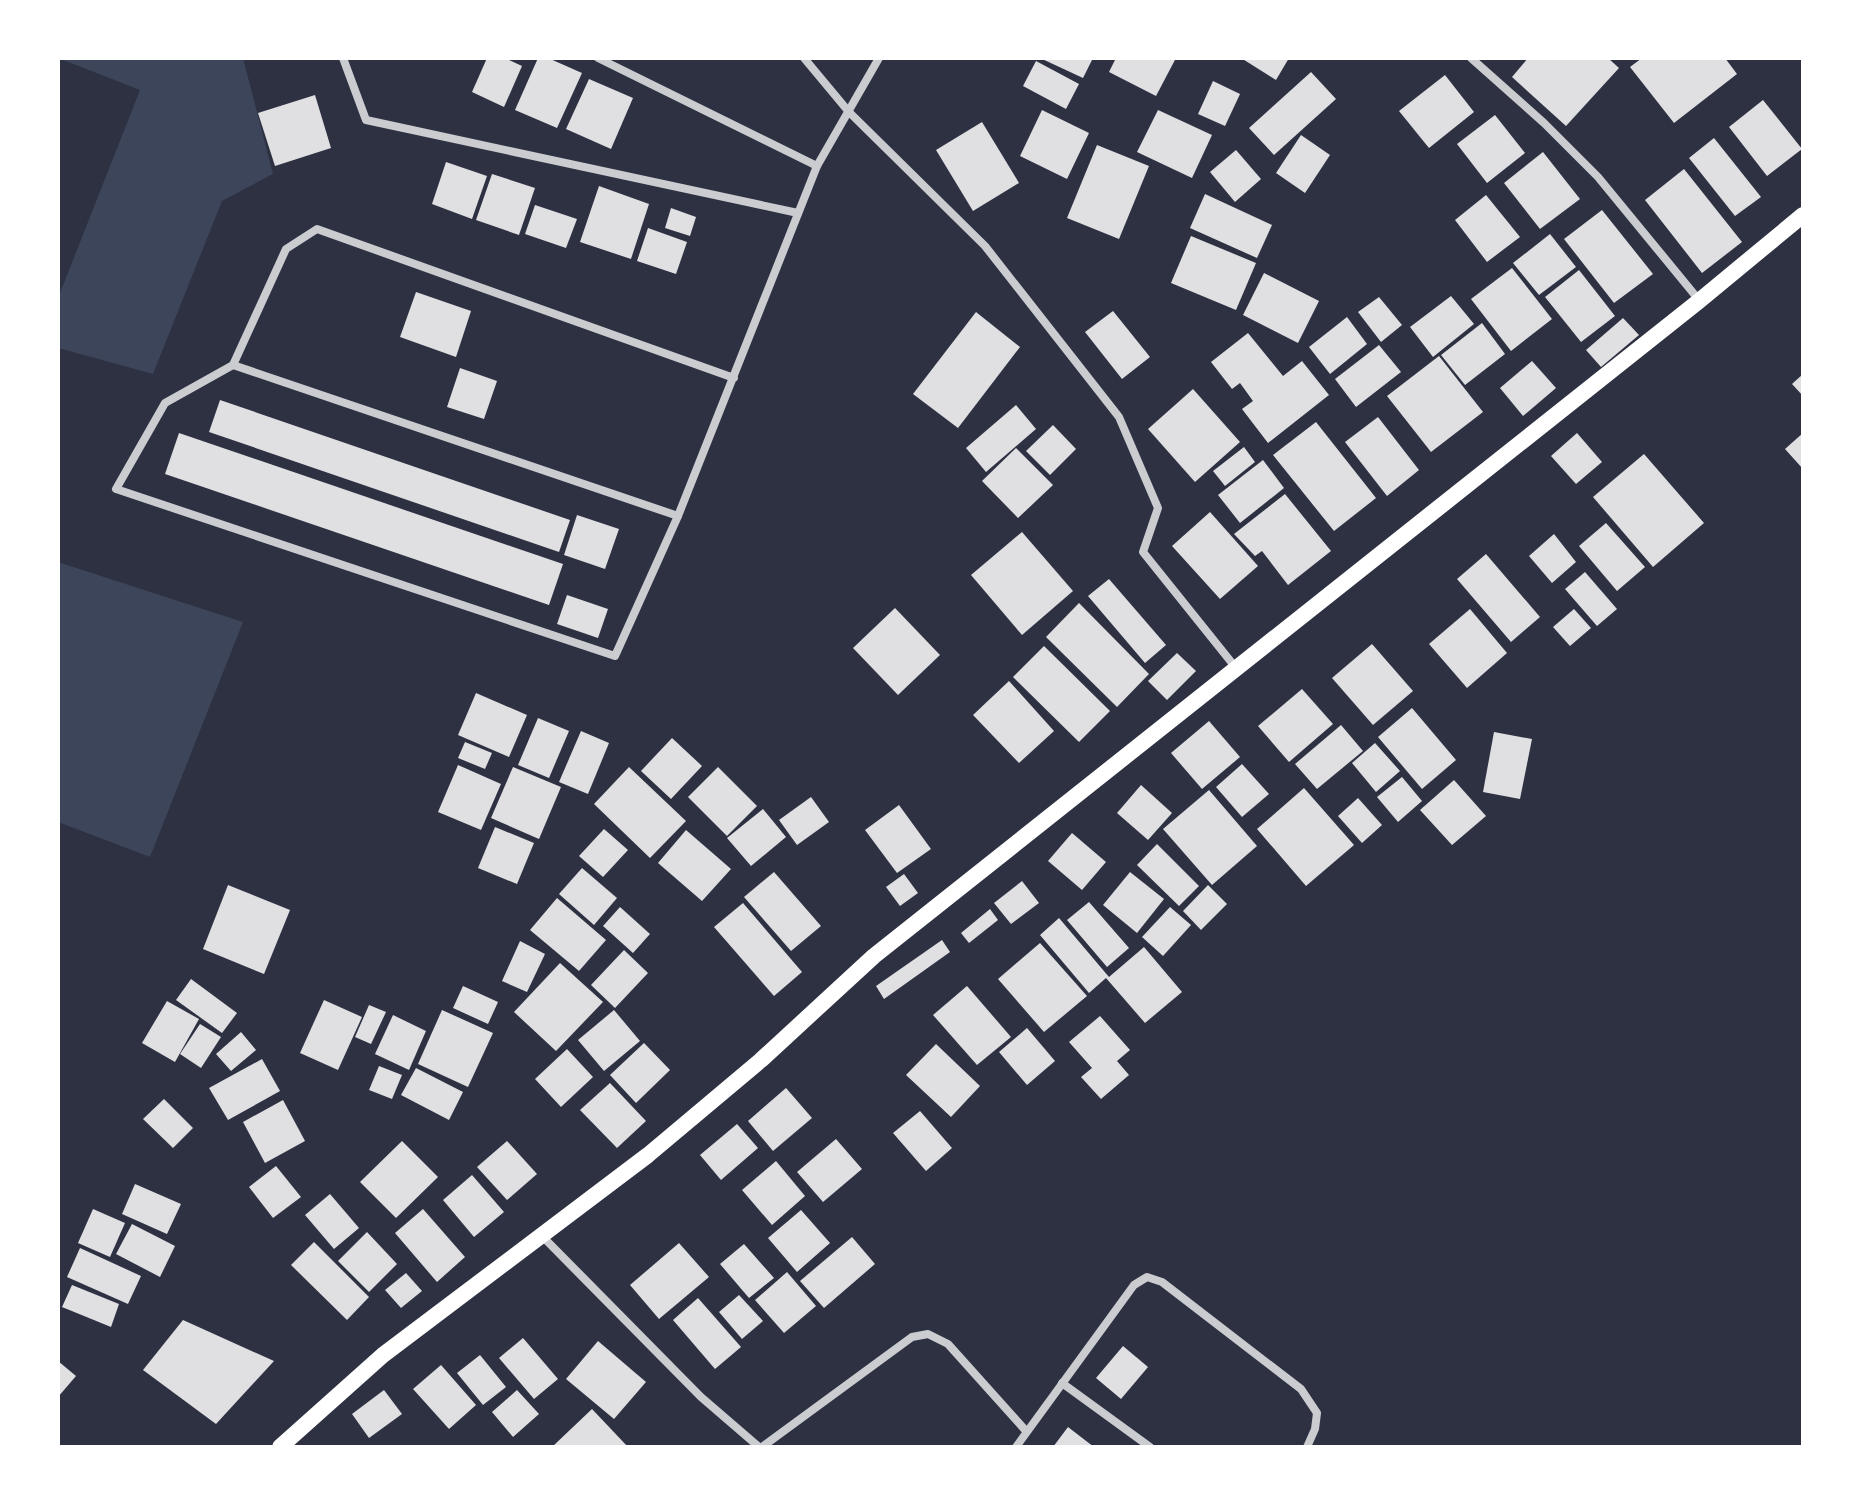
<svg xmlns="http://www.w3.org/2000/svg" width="1861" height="1505" font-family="Poppins,sans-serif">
	<rect width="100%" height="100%" fill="#2d3142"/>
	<g fill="#3c4559">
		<path d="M58 58H243L273 174 222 201 153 374 58 348V298L140 90Z"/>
		<path d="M58 562 243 622 150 857 58 822Z"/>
	</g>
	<g fill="#e0e0e3">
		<path d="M487 58H505L522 66 504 107 472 92Z"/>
		<path d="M538 58H548L582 73 557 128 515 110Z"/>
		<path d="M1040 58H1093L1083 78Z"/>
		<path d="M1116 58H1176L1156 96 1109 72Z"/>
		<path d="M1241 58H1289L1276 80Z"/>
		<path d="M1528 58H1608L1619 68 1566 126 1512 77Z"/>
		<path d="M1642 58H1725L1737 74 1674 123 1630 67Z"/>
		<path d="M1036 61 1079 84 1066 109 1023 86Z"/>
		<path d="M1311 72 1336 99 1274 155 1249 128Z"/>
		<path d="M1445 75 1474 112 1429 148 1399 111Z"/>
		<path d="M589 79 633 98 611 149 566 129Z"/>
		<path d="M1213 81 1240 94 1225 126 1198 114Z"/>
		<path d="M315 95 331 148 275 166 258 113Z"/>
		<path d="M1763 100 1802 149 1767 176 1729 127Z"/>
		<path d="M1042 110 1089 133 1067 179 1020 156Z"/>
		<path d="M1158 110 1212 135 1192 178 1137 152Z"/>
		<path d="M1495 115 1525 153 1487 183 1457 144Z"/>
		<path d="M982 122 1019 183 973 211 936 150Z"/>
		<path d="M1301 135 1330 155 1305 193 1276 173Z"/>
		<path d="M1714 138 1761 197 1735 216 1689 158Z"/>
		<path d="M1097 145 1149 166 1119 239 1067 218Z"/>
		<path d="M1236 150 1261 179 1235 202 1210 172Z"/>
		<path d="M1543 152 1580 199 1540 229 1504 183Z"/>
		<path d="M446 162 487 176 472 219 432 204Z"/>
		<path d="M1684 169 1742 242 1702 273 1645 200Z"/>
		<path d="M492 174 535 188 519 235 476 220Z"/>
		<path d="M599 186 649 204 631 259 580 242Z"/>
		<path d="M1205 194 1272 225 1257 258 1190 228Z"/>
		<path d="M1486 195 1520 237 1487 262 1455 220Z"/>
		<path d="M535 205 577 219 566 248 525 234Z"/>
		<path d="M671 208 696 217 690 236 665 228Z"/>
		<path d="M1602 210 1653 274 1614 303 1564 239Z"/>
		<path d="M648 228 687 242 676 274 637 261Z"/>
		<path d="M1550 234 1576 267 1539 295 1513 263Z"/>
		<path d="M1191 236 1256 263 1236 310 1171 283Z"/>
		<path d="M1512 268 1552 319 1511 351 1471 299Z"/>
		<path d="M1579 270 1615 316 1581 342 1545 297Z"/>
		<path d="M1264 273 1319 301 1298 343 1243 315Z"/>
		<path d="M416 292 471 311 456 357 400 337Z"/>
		<path d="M1451 296 1474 324 1433 357 1410 327Z"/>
		<path d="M1379 297 1402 325 1381 342 1358 312Z"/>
		<path d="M1113 311 1150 357 1122 379 1085 332Z"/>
		<path d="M976 312 1020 347 958 428 913 394Z"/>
		<path d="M1347 317 1367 344 1330 374 1309 347Z"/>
		<path d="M1623 318 1639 335 1601 367 1586 350Z"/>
		<path d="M1482 323 1505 354 1465 385 1441 355Z"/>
		<path d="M1248 333 1283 376 1302 361 1329 395 1268 443 1242 409 1253 401 1240 383 1232 389 1211 362Z"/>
		<path d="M1379 345 1401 372 1356 407 1335 379Z"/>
		<path d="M1439 356 1483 412 1431 452 1387 396Z"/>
		<path d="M1532 361 1556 388 1523 416 1500 388Z"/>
		<path d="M460 368 497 381 484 419 447 407Z"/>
		<path d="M1803 374V396L1792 384Z"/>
		<path d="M1193 389 1240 442 1195 482 1148 429Z"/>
		<path d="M220 400 570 520 559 552 209 432Z"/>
		<path d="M1016 405 1036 429 986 472 966 448Z"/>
		<path d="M1378 417 1419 470 1387 496 1345 442Z"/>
		<path d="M1316 422 1376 498 1334 531 1273 455Z"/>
		<path d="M1053 425 1076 449 1050 475 1026 451Z"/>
		<path d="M179 433 563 564 549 605 165 474Z"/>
		<path d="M1577 433 1602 462 1576 484 1551 456Z"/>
		<path d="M1803 433V469L1785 449Z"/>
		<path d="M1244 447 1255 462 1225 486 1213 471Z"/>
		<path d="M1016 448 1053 485 1018 518 982 481Z"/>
		<path d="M1644 454 1704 523 1653 567 1593 497Z"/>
		<path d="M1263 460 1284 488 1240 523 1218 495Z"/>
		<path d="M1285 494 1331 551 1288 585 1262 551 1255 556 1234 534Z"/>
		<path d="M1210 512 1258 566 1220 599 1172 546Z"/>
		<path d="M577 515 619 529 605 569 564 555Z"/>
		<path d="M1606 523 1645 567 1617 591 1579 546Z"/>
		<path d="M1022 532 1073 591 1022 635 971 575Z"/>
		<path d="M1554 534 1576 562 1552 583 1529 556Z"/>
		<path d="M1486 554 1540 617 1511 642 1457 579Z"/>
		<path d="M1585 572 1617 609 1597 626 1565 589Z"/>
		<path d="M1109 579 1166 645 1145 663 1088 596Z"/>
		<path d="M567 595 608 609 598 638 557 624Z"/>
		<path d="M1079 603 1149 674 1117 707 1046 637Z"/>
		<path d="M895 608 940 655 898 695 853 648Z"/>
		<path d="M1470 609 1507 653 1467 688 1429 644Z"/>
		<path d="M1574 609 1591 628 1570 646 1553 627Z"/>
		<path d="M1372 644 1413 691 1373 725 1332 678Z"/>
		<path d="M1044 646 1110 711 1079 742 1013 677Z"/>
		<path d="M1177 653 1196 671 1167 700 1148 681Z"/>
		<path d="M1009 681 1054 731 1019 763 973 715Z"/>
		<path d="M1302 689 1333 724 1289 762 1258 726Z"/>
		<path d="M476 693 527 715 509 757 458 735Z"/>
		<path d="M1412 708 1456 760 1422 789 1378 737Z"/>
		<path d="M538 718 569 731 549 778 518 765Z"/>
		<path d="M1209 721 1240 757 1202 789 1171 753Z"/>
		<path d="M1341 725 1363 751 1317 789 1295 764Z"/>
		<path d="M581 731 609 743 588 794 559 782Z"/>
		<path d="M1494 732 1532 739 1520 799 1483 792Z"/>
		<path d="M672 738 702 766 671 799 641 771Z"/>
		<path d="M465 742 492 753 485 769 458 758Z"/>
		<path d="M1375 743 1400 771 1376 792 1352 763Z"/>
		<path d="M1242 764 1269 794 1242 817 1216 787Z"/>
		<path d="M458 765 501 784 481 830 438 812Z"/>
		<path d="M513 767 561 787 539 839 491 818Z"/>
		<path d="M629 767 686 821 650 858 594 804Z"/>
		<path d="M718 767 757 806 727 836 688 797Z"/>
		<path d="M1402 777 1422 801 1398 822 1377 797Z"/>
		<path d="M1454 780 1486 816 1452 845 1420 810Z"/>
		<path d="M1141 785 1172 813 1148 840 1117 813Z"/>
		<path d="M1304 788 1354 845 1306 886 1257 829Z"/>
		<path d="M1209 790 1257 846 1212 885 1163 829Z"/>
		<path d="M811 797 829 822 797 845 779 820Z"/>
		<path d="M1358 798 1382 825 1362 843 1338 816Z"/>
		<path d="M899 805 931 849 897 873 865 830Z"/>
		<path d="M763 809 786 837 751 866 727 838Z"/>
		<path d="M495 827 534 843 517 884 478 868Z"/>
		<path d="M604 829 628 850 603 877 579 856Z"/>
		<path d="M686 830 731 869 702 901 658 863Z"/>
		<path d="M1072 833 1106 862 1082 890 1048 861Z"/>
		<path d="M1157 844 1199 886 1179 906 1137 865Z"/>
		<path d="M582 868 617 898 594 925 559 894Z"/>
		<path d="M774 872 821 926 791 951 744 897Z"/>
		<path d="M1130 872 1164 899 1137 933 1103 905Z"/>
		<path d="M904 874 918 893 900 906 886 887Z"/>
		<path d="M1022 881 1039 903 1011 924 994 903Z"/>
		<path d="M228 885 290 910 264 974 203 949Z"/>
		<path d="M1208 885 1227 904 1201 930 1183 911Z"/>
		<path d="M557 898 606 940 579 971 530 930Z"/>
		<path d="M1089 902 1129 948 1107 967 1067 920Z"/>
		<path d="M743 903 802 972 774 996 714 927Z"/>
		<path d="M620 907 650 934 633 953 603 926Z"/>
		<path d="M1170 907 1191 925 1163 956 1142 937Z"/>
		<path d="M990 909 998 920 969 943 961 933Z"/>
		<path d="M1059 918 1109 977 1144 947 1182 992 1145 1023 1106 978 1089 993 1040 935Z"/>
		<path d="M942 940 950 952 884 999 876 986Z"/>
		<path d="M520 941 545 954 527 992 502 981Z"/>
		<path d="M1040 943 1087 996 1044 1032 998 979Z"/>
		<path d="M624 950 648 973 615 1008 591 985Z"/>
		<path d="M560 963 603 1002 556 1051 514 1012Z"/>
		<path d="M191 979 237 1013 222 1033 176 1000Z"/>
		<path d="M463 986 498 1002 488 1024 453 1008Z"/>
		<path d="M967 986 1011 1037 977 1065 933 1015Z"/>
		<path d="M324 1000 362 1017 338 1070 300 1053Z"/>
		<path d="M167 1001 199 1019 175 1062 142 1043Z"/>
		<path d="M369 1005 386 1012 371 1044 355 1037Z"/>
		<path d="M442 1010 493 1033 468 1087 418 1064Z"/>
		<path d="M614 1010 640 1041 604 1071 578 1040Z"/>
		<path d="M393 1015 426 1031 409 1070 375 1054Z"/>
		<path d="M1100 1016 1130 1050 1117 1061 1129 1075 1101 1099 1081 1077 1092 1068 1069 1042Z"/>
		<path d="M200 1024 221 1037 201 1068 180 1054Z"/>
		<path d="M1027 1028 1055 1061 1027 1085 999 1052Z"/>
		<path d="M241 1032 256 1050 231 1071 216 1054Z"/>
		<path d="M644 1043 670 1070 636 1103 610 1075Z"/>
		<path d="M936 1044 980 1086 951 1117 906 1075Z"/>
		<path d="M567 1049 593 1077 561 1107 535 1079Z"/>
		<path d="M262 1059 280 1091 228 1120 209 1088Z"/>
		<path d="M379 1066 402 1075 392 1099 369 1090Z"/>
		<path d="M416 1068 463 1092 449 1120 401 1095Z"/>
		<path d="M610 1083 646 1121 617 1148 580 1110Z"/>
		<path d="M786 1088 812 1118 773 1151 748 1121Z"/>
		<path d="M164 1099 193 1128 173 1148 143 1119Z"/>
		<path d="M283 1100 305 1141 265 1163 243 1122Z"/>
		<path d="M920 1111 952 1148 926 1171 893 1133Z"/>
		<path d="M737 1124 758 1148 721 1180 700 1155Z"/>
		<path d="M836 1139 862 1169 823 1202 797 1172Z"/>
		<path d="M402 1141 438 1177 396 1218 360 1182Z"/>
		<path d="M507 1141 537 1174 507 1200 477 1167Z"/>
		<path d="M776 1161 805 1196 772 1225 742 1190Z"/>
		<path d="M276 1166 301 1197 273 1218 249 1187Z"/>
		<path d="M472 1175 504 1212 474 1237 443 1200Z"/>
		<path d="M135 1184 181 1204 167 1234 122 1214Z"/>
		<path d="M330 1194 359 1228 334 1249 305 1215Z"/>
		<path d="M93 1209 125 1223 110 1257 78 1243Z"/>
		<path d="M423 1209 465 1257 437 1282 395 1233Z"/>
		<path d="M801 1210 830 1243 797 1272 768 1238Z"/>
		<path d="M132 1224 175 1246 160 1277 116 1254Z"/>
		<path d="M367 1232 397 1264 369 1292 338 1261Z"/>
		<path d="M852 1237 875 1264 824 1308 800 1281Z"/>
		<path d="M314 1242 369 1297 347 1320 291 1265Z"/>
		<path d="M679 1243 709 1277 659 1319 630 1285Z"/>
		<path d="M744 1244 774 1278 749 1298 720 1264Z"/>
		<path d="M80 1248 141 1276 128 1304 67 1277Z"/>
		<path d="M787 1272 816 1306 784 1333 755 1300Z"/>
		<path d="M406 1273 422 1291 401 1308 385 1290Z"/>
		<path d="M72 1285 119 1304 111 1327 62 1307Z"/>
		<path d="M739 1295 763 1321 742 1339 719 1312Z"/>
		<path d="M698 1298 741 1347 715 1369 673 1320Z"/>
		<path d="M183 1320 274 1361 216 1424 143 1370Z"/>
		<path d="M523 1338 558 1379 534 1399 499 1358Z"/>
		<path d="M598 1341 646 1382 614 1419 566 1379Z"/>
		<path d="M1123 1346 1148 1367 1121 1399 1096 1378Z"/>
		<path d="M480 1355 506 1387 483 1405 457 1373Z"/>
		<path d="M58 1361 76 1376 58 1397Z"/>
		<path d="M441 1365 476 1405 449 1429 413 1389Z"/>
		<path d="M384 1390 402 1414 369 1438 352 1414Z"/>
		<path d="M517 1390 539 1414 513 1437 492 1412Z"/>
		<path d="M592 1409 628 1447H552Z"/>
		<path d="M1068 1427 1094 1447H1053Z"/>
	</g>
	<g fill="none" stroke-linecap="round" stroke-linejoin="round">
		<g stroke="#caccd0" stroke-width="8">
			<path d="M343 58 366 120 798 213"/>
			<path d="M598 58 817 166"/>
			<path d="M804 58 849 112 985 246 1119 417 1158 508 1143 552 1236 668"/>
			<path d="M1471 58 1544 123 1598 177 1699 300"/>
			<path d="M233 365 678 516"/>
			<path d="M734 378 317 229 286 249 233 365 165 403 116 489 615 656 678 516 817 166 879 58"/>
			<path d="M543 1237 701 1397 759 1447"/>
			<path d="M1062 1383 1150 1447"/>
			<path d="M762 1447 912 1337 928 1334 948 1344 1026 1431"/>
			<path d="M1016 1447 1134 1285 1147 1277 1162 1282 1301 1389 1317 1413 1315 1429 1307 1447"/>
		</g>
		<path stroke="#fff" stroke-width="16" d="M280 1447 383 1355 648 1155 761 1060 874 956 1699 301 1803 215"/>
	</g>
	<rect width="1861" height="1505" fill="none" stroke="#ffffff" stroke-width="120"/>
</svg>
